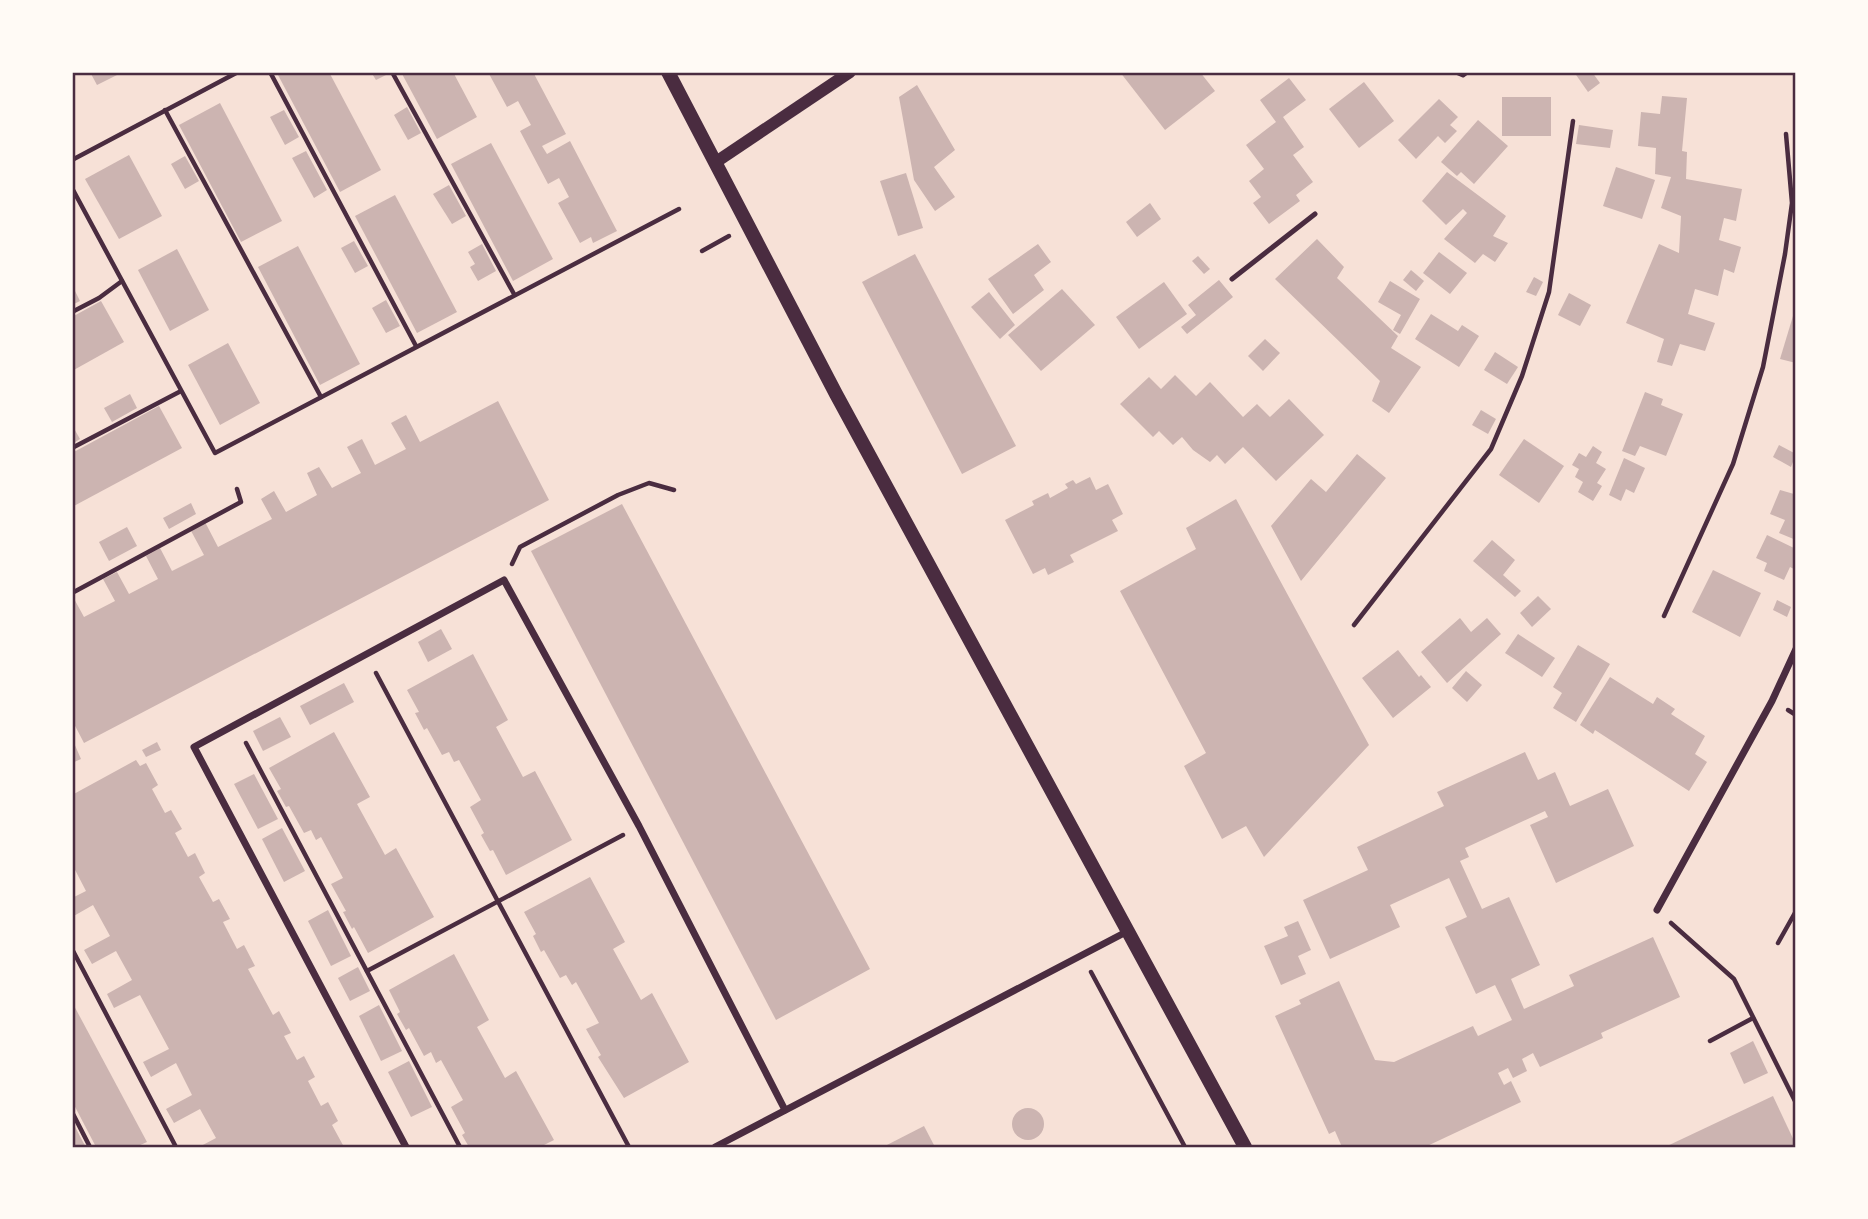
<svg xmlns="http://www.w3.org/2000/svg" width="1868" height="1219" font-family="'Sofia Sans Condensed',sans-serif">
	<rect width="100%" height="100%" fill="#f7e1d7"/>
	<g fill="#ccb4b1">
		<path d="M90 72H123L97 85Z"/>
		<path d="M284 72H329L381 170 340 192 278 75Z"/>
		<path d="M371 72H392L376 80Z"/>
		<path d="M401 72H453L477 117 437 139Z"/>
		<path d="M488 72H533L566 134 542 146 547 154 570 141 617 231 593 243 591 237 580 243 558 203 569 197 559 178 548 184 520 131 531 125 518 101 507 107Z"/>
		<path d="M1120 72H1200L1215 91 1165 130Z"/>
		<path d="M1574 72H1592L1600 83 1588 92Z"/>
		<path d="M1289 78 1306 100 1283 117 1304 147 1293 155 1313 182 1296 195 1300 201 1269 224 1253 203 1261 197 1249 181 1264 169 1246 145 1276 122 1260 100Z"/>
		<path d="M1364 82 1394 121 1359 148 1329 109Z"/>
		<path d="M917 85 955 150 934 167 955 197 935 211 914 180 899 97Z"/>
		<path d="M1662 96 1687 98 1682 151 1687 152 1686 179 1742 189 1736 221 1724 218 1719 240 1741 247 1734 273 1724 269 1718 296 1695 289 1688 314 1715 323 1705 351 1680 344 1672 366 1657 362 1664 339 1626 323 1659 244 1679 253 1681 216 1661 208 1671 177 1655 174 1656 148 1638 146 1641 112 1660 114Z"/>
		<rect x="1502" y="97" width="49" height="39"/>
		<path d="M1439 99 1458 117 1450 125 1457 131 1445 143 1438 136 1416 159 1398 140Z"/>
		<path d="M220 103 282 221 241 242 179 125Z"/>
		<path d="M407 107 421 133 408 140 394 115Z"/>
		<path d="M284 110 299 137 285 145 270 117Z"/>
		<path d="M1478 120 1508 146 1474 184 1461 172 1457 176 1441 162Z"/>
		<path d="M1579 125 1613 130 1610 148 1576 144Z"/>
		<path d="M491 143 553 259 513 281 451 164Z"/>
		<path d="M306 151 327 190 314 198 292 158Z"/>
		<path d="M129 155 162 216 119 239 85 179Z"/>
		<path d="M185 156 199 181 185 189 171 164Z"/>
		<path d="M1616 167 1655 180 1642 219 1603 206Z"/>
		<path d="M1447 172 1506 216 1493 236 1508 243 1495 262 1483 254 1475 263 1444 239 1467 213 1463 209 1446 225 1422 201Z"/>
		<path d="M906 173 923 228 898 236 880 181Z"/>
		<path d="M449 185 466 216 452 224 433 194Z"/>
		<path d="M395 195 457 312 417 333 355 216Z"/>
		<path d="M1150 203 1161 219 1137 237 1126 222Z"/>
		<path d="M1317 239 1344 267 1337 278 1398 336 1391 348 1421 367 1389 413 1372 401 1380 381 1275 279Z"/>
		<path d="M354 241 368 266 355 273 341 248Z"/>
		<path d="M482 244 496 271 478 281 470 267 475 264 468 252Z"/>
		<path d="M1038 244 1051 262 1034 275 1044 290 1013 314 988 279Z"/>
		<path d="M298 246 360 364 320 385 258 267Z"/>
		<path d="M177 249 209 310 170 331 138 270Z"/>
		<path d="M1439 252 1467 273 1450 294 1423 273Z"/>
		<path d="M915 254 1016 446 962 474 862 282Z"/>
		<path d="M1198 256 1210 269 1204 274 1192 261Z"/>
		<path d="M1411 270 1424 281 1416 291 1403 280Z"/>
		<path d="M1534 277 1543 282 1536 296 1526 292Z"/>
		<path d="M1219 280 1233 297 1187 334 1181 327 1196 315 1188 305Z"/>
		<path d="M1390 281 1420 299 1400 334 1393 330 1401 315 1378 302Z"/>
		<path d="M1164 282 1187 314 1139 349 1116 317Z"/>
		<path d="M74 289 80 301 72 305V290Z"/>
		<path d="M1062 289 1095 325 1041 371 1008 335Z"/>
		<path d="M989 292 1015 325 1000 339 971 307Z"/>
		<path d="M1569 293 1591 305 1580 326 1558 315Z"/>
		<path d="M386 300 400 326 386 333 372 308Z"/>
		<path d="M101 301 124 342 72 371V317Z"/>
		<path d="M1796 306V363L1780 359Z"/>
		<path d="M1431 314 1458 331 1462 325 1479 336 1459 367 1415 339Z"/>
		<path d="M1265 339 1280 353 1263 371 1248 356Z"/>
		<path d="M228 343 260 403 220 425 188 365Z"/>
		<path d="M1495 352 1518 367 1507 384 1484 370Z"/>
		<path d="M1175 375 1196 396 1210 382 1243 417 1257 404 1270 417 1289 399 1324 435 1276 481 1243 447 1225 464 1217 455 1210 462 1193 450 1182 437 1173 445 1159 431 1153 437 1120 404 1149 377 1161 389Z"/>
		<path d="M1645 392 1663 399 1661 405 1683 414 1666 456 1640 446 1635 456 1622 451Z"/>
		<path d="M130 394 137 408 112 422 104 408Z"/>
		<path d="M498 401 549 500 84 743 72 720V595L84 617 115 601 103 579 117 572 129 594 158 579 146 556 160 548 172 571 204 555 190 529 205 522 218 547 272 519 261 499 274 491 286 512 317 495 307 473 319 467 332 488 361 473 347 447 362 439 375 465 406 449 391 423 406 415 420 442Z"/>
		<path d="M159 406 182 448 72 507V453Z"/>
		<path d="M1481 410 1496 419 1488 434 1472 425Z"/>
		<path d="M72 425 80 439 72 444Z"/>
		<path d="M1524 439 1564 466 1539 503 1499 475Z"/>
		<path d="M1779 445 1796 454 1791 467 1773 457Z"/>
		<path d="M1593 446 1602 452 1596 463 1606 469 1597 483 1602 486 1593 501 1578 492 1583 482 1575 477 1579 469 1572 465 1579 453 1586 457Z"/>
		<path d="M1357 454 1386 478 1301 581 1271 526 1311 479 1326 492Z"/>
		<path d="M1624 458 1645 468 1634 493 1626 489 1621 501 1609 495Z"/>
		<path d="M1090 477 1096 490 1108 484 1123 514 1112 520 1118 531 1070 555 1074 562 1048 575 1045 568 1033 574 1005 520 1034 505 1032 501 1048 493 1050 498 1068 488 1065 484 1073 480 1076 484Z"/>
		<path d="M1796 489V540L1779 533 1785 520 1770 514 1780 490 1794 494Z"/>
		<path d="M1236 499 1369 745 1264 857 1246 826 1222 839 1184 766 1206 753 1120 591 1196 549 1186 528Z"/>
		<path d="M191 503 196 514 169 529 163 518Z"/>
		<path d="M622 504 870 969 776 1020 531 551Z"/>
		<path d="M127 527 137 546 109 561 99 542Z"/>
		<path d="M1767 535 1796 549V570L1790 567 1784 580 1764 571 1767 563 1756 558Z"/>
		<path d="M1492 540 1515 560 1503 575 1521 591 1515 597 1473 561Z"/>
		<path d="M1713 570 1761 593 1740 637 1692 612Z"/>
		<path d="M1538 596 1551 609 1532 627 1520 613Z"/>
		<path d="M1777 600 1791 607 1787 617 1773 610Z"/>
		<path d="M1460 618 1471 632 1487 618 1501 634 1447 683 1421 652Z"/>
		<path d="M441 629 452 649 428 662 418 642Z"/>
		<path d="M1518 634 1555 658 1542 677 1505 653Z"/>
		<path d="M1578 645 1610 664 1576 722 1553 708 1562 693 1553 687Z"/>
		<path d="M1398 650 1419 677 1421 675 1431 687 1393 718 1362 678Z"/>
		<path d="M473 654 508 720 496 727 523 777 535 771 572 840 506 875 493 850 490 851 481 835 484 833 470 807 481 800 459 760 454 762 449 752 442 755 427 728 424 730 415 713 419 712 407 690Z"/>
		<path d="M1466 671 1482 685 1467 702 1452 688Z"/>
		<path d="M1610 677 1653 704 1657 697 1675 709 1671 714 1705 736 1695 754 1707 762 1689 791 1595 730 1593 734 1580 725Z"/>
		<path d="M344 683 354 702 310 725 300 706Z"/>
		<path d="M280 717 291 737 263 751 253 731Z"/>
		<path d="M334 732 370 797 357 804 385 855 396 848 434 917 368 953 354 927 352 929 343 912 346 911 331 884 343 878 321 837 316 840 311 830 304 833 289 806 286 807 277 791 281 789 269 768Z"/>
		<path d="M157 742 161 750 146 757 142 750Z"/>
		<path d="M74 743 81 759 72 763V744Z"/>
		<path d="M1525 752 1538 780 1555 772 1570 806 1608 789 1634 846 1556 883 1530 825 1548 817 1545 811 1465 848 1469 857 1460 861 1482 909 1509 897 1540 965 1511 979 1524 1009 1574 986 1569 975 1653 937 1680 997 1601 1033 1603 1038 1540 1067 1533 1053 1522 1059 1527 1071 1513 1078 1508 1068 1498 1073 1504 1085 1511 1081 1521 1102 1425 1147H1342L1335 1131 1329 1134 1275 1016 1301 1004 1299 1000 1339 981 1375 1060 1394 1062 1473 1026 1478 1036 1512 1020 1495 985 1476 994 1445 927 1467 917 1449 878 1390 905 1400 927 1330 959 1303 900 1368 870 1357 847 1444 806 1437 792Z"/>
		<path d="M136 760 140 766 146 763 158 785 152 789 165 813 171 810 182 829 175 833 188 857 195 853 205 873 199 877 213 902 219 899 230 919 223 922 237 949 244 945 255 966 248 969 273 1015 279 1011 291 1033 284 1036 297 1060 304 1056 315 1077 308 1081 321 1106 328 1102 338 1121 332 1125 344 1147H199L216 1138 200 1109 174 1123 166 1109 192 1095 176 1063 151 1077 143 1062 169 1049 140 995 114 1008 107 994 132 980 116 951 92 964 84 950 110 936 93 905 72 917V898L86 891 72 864V795Z"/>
		<path d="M254 774 278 819 258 829 234 784Z"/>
		<path d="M282 828 305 871 284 882 262 839Z"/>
		<path d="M590 877 625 942 613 949 641 1000 652 993 689 1062 624 1098 598 1057 601 1055 586 1029 599 1023 576 982 572 985 566 975 560 978 544 950 541 952 533 936 536 934 524 912Z"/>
		<path d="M328 910 351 956 331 966 308 921Z"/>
		<path d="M1298 921 1311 950 1298 956 1306 974 1281 985 1264 946 1288 936 1284 927Z"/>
		<path d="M454 954 489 1020 477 1027 505 1078 516 1071 554 1140 540 1147H469L462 1135 465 1133 451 1107 463 1100 441 1060 436 1063 431 1052 424 1056 409 1028 406 1030 397 1014 400 1012 389 990Z"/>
		<path d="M358 967 370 991 350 1001 338 978Z"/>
		<path d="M72 1002 147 1142 136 1147H96L72 1101Z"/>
		<path d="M379 1005 402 1051 381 1061 359 1016Z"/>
		<path d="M1753 1041 1768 1073 1744 1084 1730 1053Z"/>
		<path d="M409 1061 432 1107 411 1117 388 1072Z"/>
		<path d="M1773 1096 1796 1145 1792 1147H1665Z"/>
		<circle cx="1028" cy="1124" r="16"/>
		<path d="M72 1121 83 1142 86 1147H72Z"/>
		<path d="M924 1126 935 1147H883Z"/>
	</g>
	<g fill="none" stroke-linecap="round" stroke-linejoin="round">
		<g stroke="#4a2c40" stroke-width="4.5">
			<path d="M270 72 416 346"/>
			<path d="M392 72 514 294"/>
			<path d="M165 110 321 397"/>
			<path d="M72 160 238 72"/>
			<path d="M72 188 215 453 679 209"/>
			<path d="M702 251 729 236"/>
			<path d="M72 312 99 298 122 281"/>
			<path d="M72 448 181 391"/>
			<path d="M512 564 520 547 618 495 649 483 674 490"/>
			<path d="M72 593 241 502 237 489"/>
			<path d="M1664 616 1733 464 1763 367 1785 254 1792 203 1786 134"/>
			<path d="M1354 625 1491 449 1522 376 1549 292 1573 121"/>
			<path d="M376 673 629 1147"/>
			<path d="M1788 710 1796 715"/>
			<path d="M246 743 460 1147"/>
			<path d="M1671 923 1734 979 1796 1103"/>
			<path d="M1778 943 1796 911"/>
			<path d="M72 949 176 1147"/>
			<path d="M367 971 623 835"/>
			<path d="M1091 972 1185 1147"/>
			<path d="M1710 1041 1753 1018"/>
			<path d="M72 1112 90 1147"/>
		</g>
		<g stroke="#4a2c40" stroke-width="5">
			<path d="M1456 72 1463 75 1467 72"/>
			<path d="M1232 279 1315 214"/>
		</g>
		<g stroke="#4a2c40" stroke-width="7">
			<path d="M1657 910 1772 701 1796 649"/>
			<path d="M406 1147 194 747 504 580 639 826 785 1110"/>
			<path d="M715 1147 1128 931"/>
		</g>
		<path stroke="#4a2c40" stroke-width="12" d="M716 162 850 72"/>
		<path stroke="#4a2c40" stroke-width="14" d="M668 72 836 394 1245 1147"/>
	</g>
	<rect width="1868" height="1219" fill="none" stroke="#fffaf5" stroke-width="147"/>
	<rect x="74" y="74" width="1720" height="1072" fill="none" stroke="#4a2c40" stroke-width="2.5"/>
</svg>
